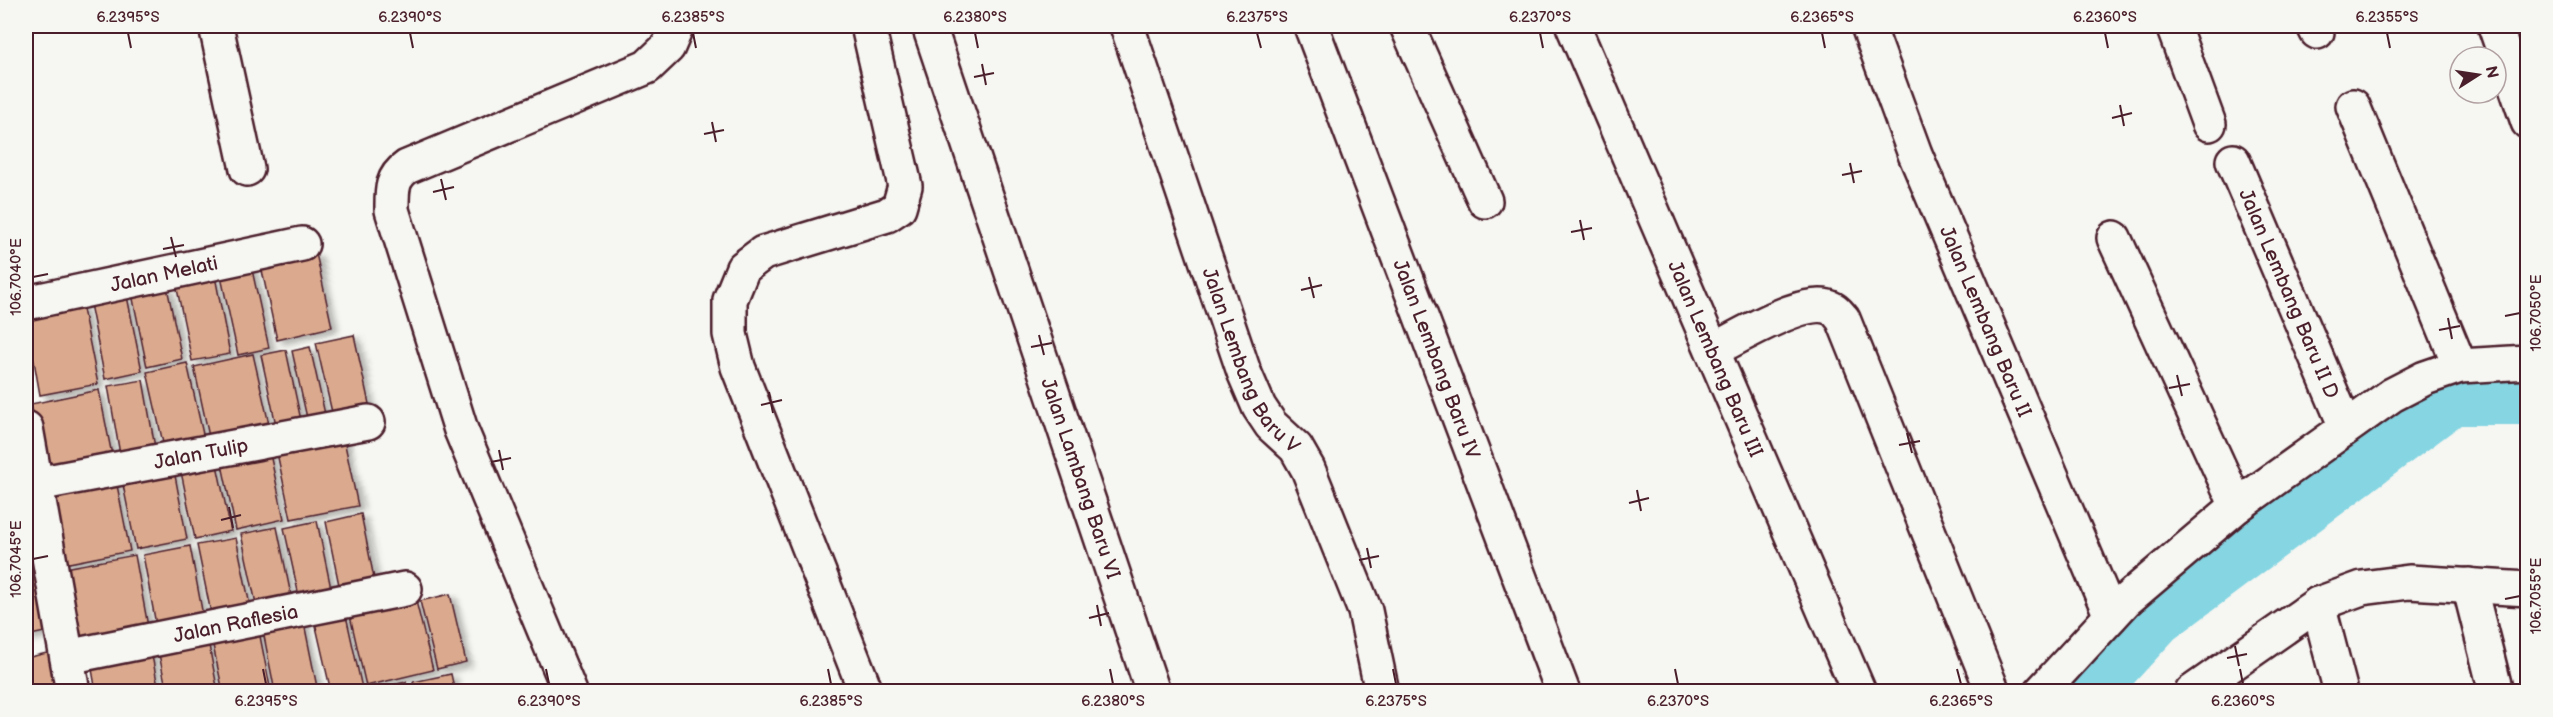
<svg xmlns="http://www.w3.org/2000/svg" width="2553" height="717" font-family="'Balsamiq Sans',sans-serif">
	<defs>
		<filter id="shadow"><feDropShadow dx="6" dy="4" stdDeviation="3" flood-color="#0004"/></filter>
	</defs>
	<rect width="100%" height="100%" fill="#f6f6f2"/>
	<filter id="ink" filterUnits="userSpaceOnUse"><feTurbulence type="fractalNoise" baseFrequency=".0167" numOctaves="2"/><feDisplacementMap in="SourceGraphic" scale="12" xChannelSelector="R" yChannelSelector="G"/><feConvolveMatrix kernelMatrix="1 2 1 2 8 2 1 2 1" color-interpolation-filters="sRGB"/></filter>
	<g filter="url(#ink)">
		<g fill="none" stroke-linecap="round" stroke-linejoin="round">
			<path stroke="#85d5e2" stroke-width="60" d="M2085 692 2155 616 2451 395H2528"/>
		</g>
		<g fill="#dbaa8e" stroke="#4a1f2b" stroke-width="1.5" filter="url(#shadow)">
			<path d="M316 253 332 327 277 340 261 266Z"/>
			<path d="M251 265 269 348 238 355 220 272Z"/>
			<path d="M215 276 230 354 192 361 176 284Z"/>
			<path d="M167 287 182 359 147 367 132 294Z"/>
			<path d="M127 296 142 371 105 379 90 304Z"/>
			<path d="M82 304 98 384 40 395 26 316Z"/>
			<path d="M354 335 371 413 334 421 316 343Z"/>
			<path d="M310 347 327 423 309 427 292 351Z"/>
			<path d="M286 350 302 425 277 430 261 355Z"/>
			<path d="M253 354 271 433 211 446 194 367Z"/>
			<path d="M187 363 205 443 165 452 147 372Z"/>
			<path d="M143 380 156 453 121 460 108 386Z"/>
			<path d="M99 390 113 460 45 473 31 404Z"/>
			<path d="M343 435 358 506 291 519 276 448Z"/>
			<path d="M269 449 284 519 236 530 221 460Z"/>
			<path d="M216 460 231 531 195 539 180 467Z"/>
			<path d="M174 470 187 539 136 549 122 480Z"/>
			<path d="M116 480 130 551 64 564 49 494Z"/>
			<path d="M361 514 375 583 340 590 326 522Z"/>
			<path d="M317 521 333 598 301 605 284 528Z"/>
			<path d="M277 527 293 605 258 613 241 534Z"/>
			<path d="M236 538 252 615 213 623 197 545Z"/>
			<path d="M190 546 204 621 157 630 143 555Z"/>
			<path d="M38 553 54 630 26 636V556Z"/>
			<path d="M135 555 149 632 74 647 59 569Z"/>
			<path d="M450 594 466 662 437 669 420 601Z"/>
			<path d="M416 601 433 670 366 686 350 616Z"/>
			<path d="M345 611 362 688 331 692 314 618Z"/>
			<path d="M303 618 318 692H275L262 626Z"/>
			<path d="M258 626 271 692H223L211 636Z"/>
			<path d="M207 635 218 692H167L157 645Z"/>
			<path d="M150 645 159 692H96L90 658Z"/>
			<path d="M51 652 60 692H26V658Z"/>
			<path d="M451 674 455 692H415L413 682Z"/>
			<path d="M406 682 408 692H361Z"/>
		</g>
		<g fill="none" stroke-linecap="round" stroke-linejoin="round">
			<g stroke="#4a1f2b" stroke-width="38">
				<g id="minor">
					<path d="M216 26 247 169"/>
					<path id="s1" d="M929 26 1153 692"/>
					<path id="s2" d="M1127 26 1244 372 1259 407 1271 425 1296 448 1308 469 1365 611 1382 692"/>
					<path id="s3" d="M1311 26 1563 692"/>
					<path d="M1407 26 1485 201"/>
					<path id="s4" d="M1573 26 1859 692"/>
					<path id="s5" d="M1868 26 1915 154 2111 616"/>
					<path d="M2173 26 2209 124"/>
					<path d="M2314 26 2317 32"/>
					<path d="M2495 26 2528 122"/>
					<path d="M2353 106 2460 366"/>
					<path id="s6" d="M2233 161 2346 427"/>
					<path d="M2114 238 2237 506"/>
					<path id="s7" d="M26 303 302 244"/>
					<path d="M1713 350C1737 338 1808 294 1833 309 1837 311 1840 316 1843 319L1993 692"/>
					<path d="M26 428 73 692"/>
					<path id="s8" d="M26 486 368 422"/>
					<path d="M2469 585 2496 692"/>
					<path d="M2318 604 2341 692"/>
					<path id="s9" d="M67 657 405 589"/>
					<path d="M570 692 461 430 392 210C392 191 391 178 407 167L647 67 668 47 677 26"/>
					<path d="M866 692 738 367 730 334V300L743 268 763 253 887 215 899 207 905 186 868 26"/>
					<path d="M2041 692 2125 601 2237 506 2392 395 2425 378 2460 366 2528 362"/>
					<path d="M2192 692 2318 604 2362 588 2409 582 2528 589"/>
				</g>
			</g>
			<use href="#minor" stroke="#f6f6f2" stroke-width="33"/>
		</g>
	</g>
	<path fill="none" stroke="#4a1f2b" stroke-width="2" d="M128 33 131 48M410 33 413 48M693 33 696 48M975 33 978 48M1257 33 1261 48M1540 33 1543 48M1822 33 1825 48M2105 33 2108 48M2387 33 2390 48M982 64 986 85M974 77 994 73M2120 105 2124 126M2112 118 2132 113M712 122 716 142M704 134 724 130M1850 163 1854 183M1842 175 1862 171M441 179 446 200M433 192 454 187M1580 220 1584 240M1571 232 1592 228M171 237 176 257M163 249 184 245M33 277 48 274M1309 277 1314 298M1301 290 1322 285M2505 316 2520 313M2448 318 2452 339M2439 330 2460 326M1039 335 1044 355M1031 347 1052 343M2177 375 2182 396M2169 388 2190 384M769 392 773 413M761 405 782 400M1907 433 1912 453M1899 445 1920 441M499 450 503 470M491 462 511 458M1637 490 1641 511M1629 503 1649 498M229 507 233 528M221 520 241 515M1367 548 1371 568M33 559 48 556M1359 560 1379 556M2505 599 2520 596M1097 605 1101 626M1089 618 1109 613M2235 646 2239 666M2227 658 2247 654M263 669 266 684M546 669 549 684M828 669 831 684M1110 669 1113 684M1393 669 1396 684M1675 669 1678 684M1957 669 1961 684M2240 669 2243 684"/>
	<g text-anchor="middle" stroke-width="5" stroke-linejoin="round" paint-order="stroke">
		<g font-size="20" fill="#4a1f2b" stroke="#f6f6f2">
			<text dy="7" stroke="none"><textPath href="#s7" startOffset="141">Jalan Melati</textPath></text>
			<text dy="7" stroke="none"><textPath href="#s6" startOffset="144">Jalan Lembang Baru II D</textPath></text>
			<text dy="7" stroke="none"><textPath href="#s5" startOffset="318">Jalan Lembang Baru II</textPath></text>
			<text dy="7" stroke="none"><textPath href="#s3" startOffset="356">Jalan Lembang Baru IV</textPath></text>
			<text dy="7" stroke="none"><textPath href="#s4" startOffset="362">Jalan Lembang Baru III</textPath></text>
			<text dy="7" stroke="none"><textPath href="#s2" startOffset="358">Jalan Lembang Baru V</textPath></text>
			<text dy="7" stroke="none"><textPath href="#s8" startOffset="178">Jalan Tulip</textPath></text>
			<text dy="7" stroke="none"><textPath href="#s1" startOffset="477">Jalan Lambang Baru VI</textPath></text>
			<text dy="7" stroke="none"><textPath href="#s9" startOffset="172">Jalan Raflesia</textPath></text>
		</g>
	</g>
	<rect width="2553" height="717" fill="none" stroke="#f6f6f2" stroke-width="66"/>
	<g transform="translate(2478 75) rotate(78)"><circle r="28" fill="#f6f6f2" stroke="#b1a0a2" stroke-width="1.5"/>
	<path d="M0-4.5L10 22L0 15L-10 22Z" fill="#4a1f2b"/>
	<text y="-9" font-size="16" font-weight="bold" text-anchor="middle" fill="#4a1f2b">N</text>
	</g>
	<rect x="33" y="33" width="2487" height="651" fill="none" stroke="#4a1f2b" stroke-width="2"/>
	<g font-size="15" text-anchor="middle" fill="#4a1f2b">
		<text x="128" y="22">6.2395°S</text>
		<text x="410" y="22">6.2390°S</text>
		<text x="693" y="22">6.2385°S</text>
		<text x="975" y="22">6.2380°S</text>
		<text x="1257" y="22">6.2375°S</text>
		<text x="1540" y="22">6.2370°S</text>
		<text x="1822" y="22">6.2365°S</text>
		<text x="2105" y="22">6.2360°S</text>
		<text x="2387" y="22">6.2355°S</text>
		<text transform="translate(16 277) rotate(-90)" y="5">106.7040°E</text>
		<text transform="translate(2536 313) rotate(-90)" y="5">106.7050°E</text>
		<text transform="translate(16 559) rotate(-90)" y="5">106.7045°E</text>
		<text transform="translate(2536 596) rotate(-90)" y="5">106.7055°E</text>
		<text x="266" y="706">6.2395°S</text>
		<text x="549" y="706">6.2390°S</text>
		<text x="831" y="706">6.2385°S</text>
		<text x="1113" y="706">6.2380°S</text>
		<text x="1396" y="706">6.2375°S</text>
		<text x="1678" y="706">6.2370°S</text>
		<text x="1961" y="706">6.2365°S</text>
		<text x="2243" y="706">6.2360°S</text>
	</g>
</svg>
